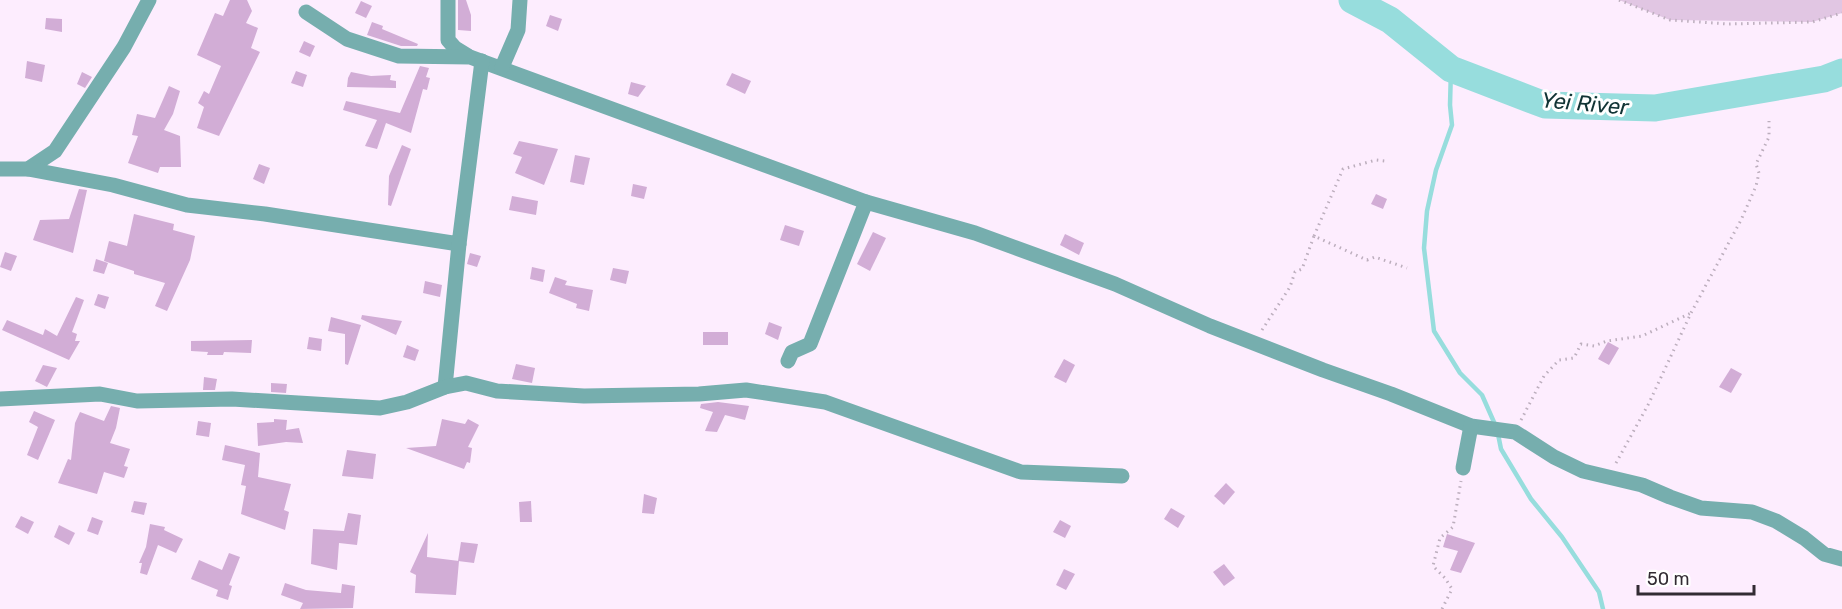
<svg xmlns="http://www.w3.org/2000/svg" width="1842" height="609" font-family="Rubik,sans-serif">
	<rect width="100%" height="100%" fill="#fdedfe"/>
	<path fill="#e1c6e3" d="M1619 0H1842V13L1812 22 1670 20Z"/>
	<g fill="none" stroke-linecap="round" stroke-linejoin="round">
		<path stroke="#97dddd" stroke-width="4.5" d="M1451 69 1450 105 1452 125 1436 170 1427 211 1424 248 1434 331 1460 373 1482 395 1497 429 1501 449 1531 499 1562 537 1599 592 1603 609"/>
		<path stroke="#97dddd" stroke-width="27" d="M1352 0 1390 20 1451 69 1545 105 1655 108 1824 79 1842 72"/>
	</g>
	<g fill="#d2add6">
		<path d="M230 0H247L252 11 246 23 258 28 251 48 260 52 219 136 197 128 204 107 198 103 204 91 209 94 221 66 197 55 215 13 223 16Z"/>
		<path d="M458 0H466L471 15V31L458 30Z"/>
		<path d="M361 1 372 6 366 18 355 13Z"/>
		<path d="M550 15 562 19 558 31 546 26Z"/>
		<path d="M46 18 62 19V32L45 29Z"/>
		<path d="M372 22 383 26 382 29 418 44 417 46H401L367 35Z"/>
		<path d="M304 41 315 46 310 57 299 52Z"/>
		<path d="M27 61 45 65 42 82 25 78Z"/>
		<path d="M420 66 429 68 426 77 430 78 427 90 423 89 411 133 386 123 377 149 365 146 377 120 343 110 346 101 400 113Z"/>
		<path d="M296 71 307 75 303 87 291 83Z"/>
		<path d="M82 72 92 77 85 88 77 84Z"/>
		<path d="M351 72 371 76 391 75 390 80 396 81V88L347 87 348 78Z"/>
		<path d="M732 73 751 81 745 94 726 85Z"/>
		<path d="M631 82 646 86 638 97 628 94Z"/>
		<path d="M169 86 180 91 173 114 164 130 180 136 181 167H160L158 173 128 163 138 136 132 135 137 114 155 118Z"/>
		<path d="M519 141 558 149 544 185 515 173 522 157 513 154Z"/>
		<path d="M402 145 411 149 391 206 388 205 389 176Z"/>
		<path d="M575 155 590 158 584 185 570 182Z"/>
		<path d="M259 164 270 168 264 184 253 179Z"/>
		<path d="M633 184 647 187 644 199 631 196Z"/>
		<path d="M79 189 87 190 73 253 33 240 40 220 69 219Z"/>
		<path d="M1376 194 1387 199 1383 209 1371 204Z"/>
		<path d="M512 196 538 201 536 215 509 210Z"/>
		<path d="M134 214 174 224 173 230 195 236 190 260 167 311 155 306 165 283 134 274V271L104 261 109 241 127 246Z"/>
		<path d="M785 225 804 231 799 246 780 240Z"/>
		<path d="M873 232 886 238 870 271 857 264Z"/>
		<path d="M1065 234 1084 243 1079 255 1060 245Z"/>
		<path d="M5 252 17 256 11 271 0 267Z"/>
		<path d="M470 253 481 256 477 267 467 264Z"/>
		<path d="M96 259 108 263 104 274 93 271Z"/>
		<path d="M532 267 545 270 543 282 530 279Z"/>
		<path d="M613 268 629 271 626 284 610 280Z"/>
		<path d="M555 277 567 281 565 285 593 290 589 311 576 308 577 304 549 293Z"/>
		<path d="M425 281 442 285 440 297 423 293Z"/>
		<path d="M98 294 109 297 105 309 94 305Z"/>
		<path d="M76 297 84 300 72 332 77 334 75 341H80L69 360 2 330 7 320 43 335 45 329 57 336Z"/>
		<path d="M362 315 402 321 396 335 361 319Z"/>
		<path d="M331 317 361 325 348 365 345 364V334L328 331Z"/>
		<path d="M769 322 782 327 778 340 765 334Z"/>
		<rect x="703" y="332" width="25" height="13"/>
		<path d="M309 337 322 339 321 351 307 349Z"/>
		<path d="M252 340 251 353 224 352 223 355H207L208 352 191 351V341Z"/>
		<path d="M1608 342 1619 348 1609 365 1598 359Z"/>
		<path d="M407 345 419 350 415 361 403 357Z"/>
		<path d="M1064 359 1075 365 1066 383 1054 377Z"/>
		<path d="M516 364 535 368 532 383 512 379Z"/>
		<path d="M43 365 57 368 47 387 35 381Z"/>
		<path d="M1731 368 1742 374 1731 393 1719 387Z"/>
		<path d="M204 377 217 379 215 390H203Z"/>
		<path d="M271 383 287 384 286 393 271 392Z"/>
		<path d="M718 402 749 406 745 420 725 415 717 432 705 431 713 412 700 408 701 404Z"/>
		<path d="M111 406 120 408 116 428 110 443 130 449 124 466 128 467 124 478 104 472 97 494 58 483 68 459 71 460 75 423 80 412 104 421Z"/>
		<path d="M34 411 55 420 38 460 27 455 38 427 29 422Z"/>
		<path d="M274 419 287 420 286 430 299 428 303 443 286 442 258 446 257 423 274 422Z"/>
		<path d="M442 419 465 424 468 419 479 425 468 447 472 448 470 463 467 462 464 469 406 448 436 446Z"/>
		<path d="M198 421 211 423 209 437 196 435Z"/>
		<path d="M225 445 260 453 258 477 291 484 284 510 289 512 285 530 241 514 246 486 241 485 245 465 222 460Z"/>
		<path d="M347 450 376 454 373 479 342 476Z"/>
		<path d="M1226 483 1235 492 1224 505 1214 496Z"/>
		<path d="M644 494 657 498 654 514 642 513Z"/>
		<path d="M134 501 147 503 144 515 131 512Z"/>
		<path d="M531 501 532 522H520L519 502Z"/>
		<path d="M1171 508 1185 516 1178 528 1164 519Z"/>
		<path d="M348 513 361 515 357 545 339 543 337 570 311 564 313 529 344 531Z"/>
		<path d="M21 516 34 522 28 534 15 527Z"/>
		<path d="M92 517 103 521 98 535 87 531Z"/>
		<path d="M1060 520 1071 526 1065 538 1053 532Z"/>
		<path d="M150 524 165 527 164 530 183 539 176 553 158 545 147 575 140 573 142 563H139L146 547Z"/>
		<path d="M59 525 75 533 69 545 54 537Z"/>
		<path d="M428 533 427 557 459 561 456 595 415 593 416 575 410 572Z"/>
		<path d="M1447 534 1475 543 1461 573 1450 570 1458 551 1443 547Z"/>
		<path d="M461 542 478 544 474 563 458 561Z"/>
		<path d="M229 553 240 557 229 585 232 586 228 600 216 596 218 590 191 579 199 560 222 570Z"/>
		<path d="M1224 564 1235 578 1224 586 1213 572Z"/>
		<path d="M1064 569 1075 574 1066 590 1056 585Z"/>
		<path d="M285 583 306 590 341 593 342 584 355 586 353 608 300 609 303 603 281 595Z"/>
	</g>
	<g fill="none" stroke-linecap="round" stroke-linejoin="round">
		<g stroke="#bcaebd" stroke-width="3" stroke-dasharray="1.5 4.5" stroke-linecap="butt">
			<path d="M1619 0 1670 20 1728 24 1812 22 1842 13"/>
			<path d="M1314 236 1343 169 1376 160 1385 161"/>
			<path d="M1262 330 1290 287 1295 272 1302 269 1314 236 1367 260 1375 257 1407 268"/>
			<path d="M1521 420 1544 376 1559 360 1574 358 1581 344 1594 346 1607 341 1642 336 1691 313"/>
			<path d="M1616 463 1649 403 1691 313 1741 220 1756 186 1759 173 1756 164 1769 137V121"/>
			<path d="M1442 609 1452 589 1445 578 1433 566 1440 538 1453 527 1461 481"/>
		</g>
		<g stroke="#76aeae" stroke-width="15">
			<path d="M448 0V40L455 48 468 56"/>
			<path d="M306 12 347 39 399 56 470 57 866 202"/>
			<path d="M502 67 518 30 520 0"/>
			<path d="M0 169H28L55 151 124 47 149 0"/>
			<path d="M28 169 113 185 187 205 265 214 459 244 482 61"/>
			<path d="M788 361 792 352 810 344 866 202 975 233 1115 284 1210 326 1323 370 1391 394 1471 426 1515 432 1554 457 1583 471 1642 485 1670 497 1701 508 1752 512 1776 521 1804 538 1824 554 1842 559"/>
			<path d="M445 387 459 244"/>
			<path d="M0 399 100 394 137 401 232 399 380 408 407 402 445 387 466 383 497 391 584 396 699 394 746 390 825 402 1021 472 1122 476"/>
			<path d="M1463 468 1471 426"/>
		</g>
	</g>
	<g text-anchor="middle" stroke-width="6" stroke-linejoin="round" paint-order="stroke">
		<g font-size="22" font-style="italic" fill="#113435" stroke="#fff">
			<text transform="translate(1585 103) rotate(5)" y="8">Yei River</text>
		</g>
	</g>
	<path d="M1638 585v9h116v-9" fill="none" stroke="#322b33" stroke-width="3"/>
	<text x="1647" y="585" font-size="18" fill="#322b33" stroke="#ffffff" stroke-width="4.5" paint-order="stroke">50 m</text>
</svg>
